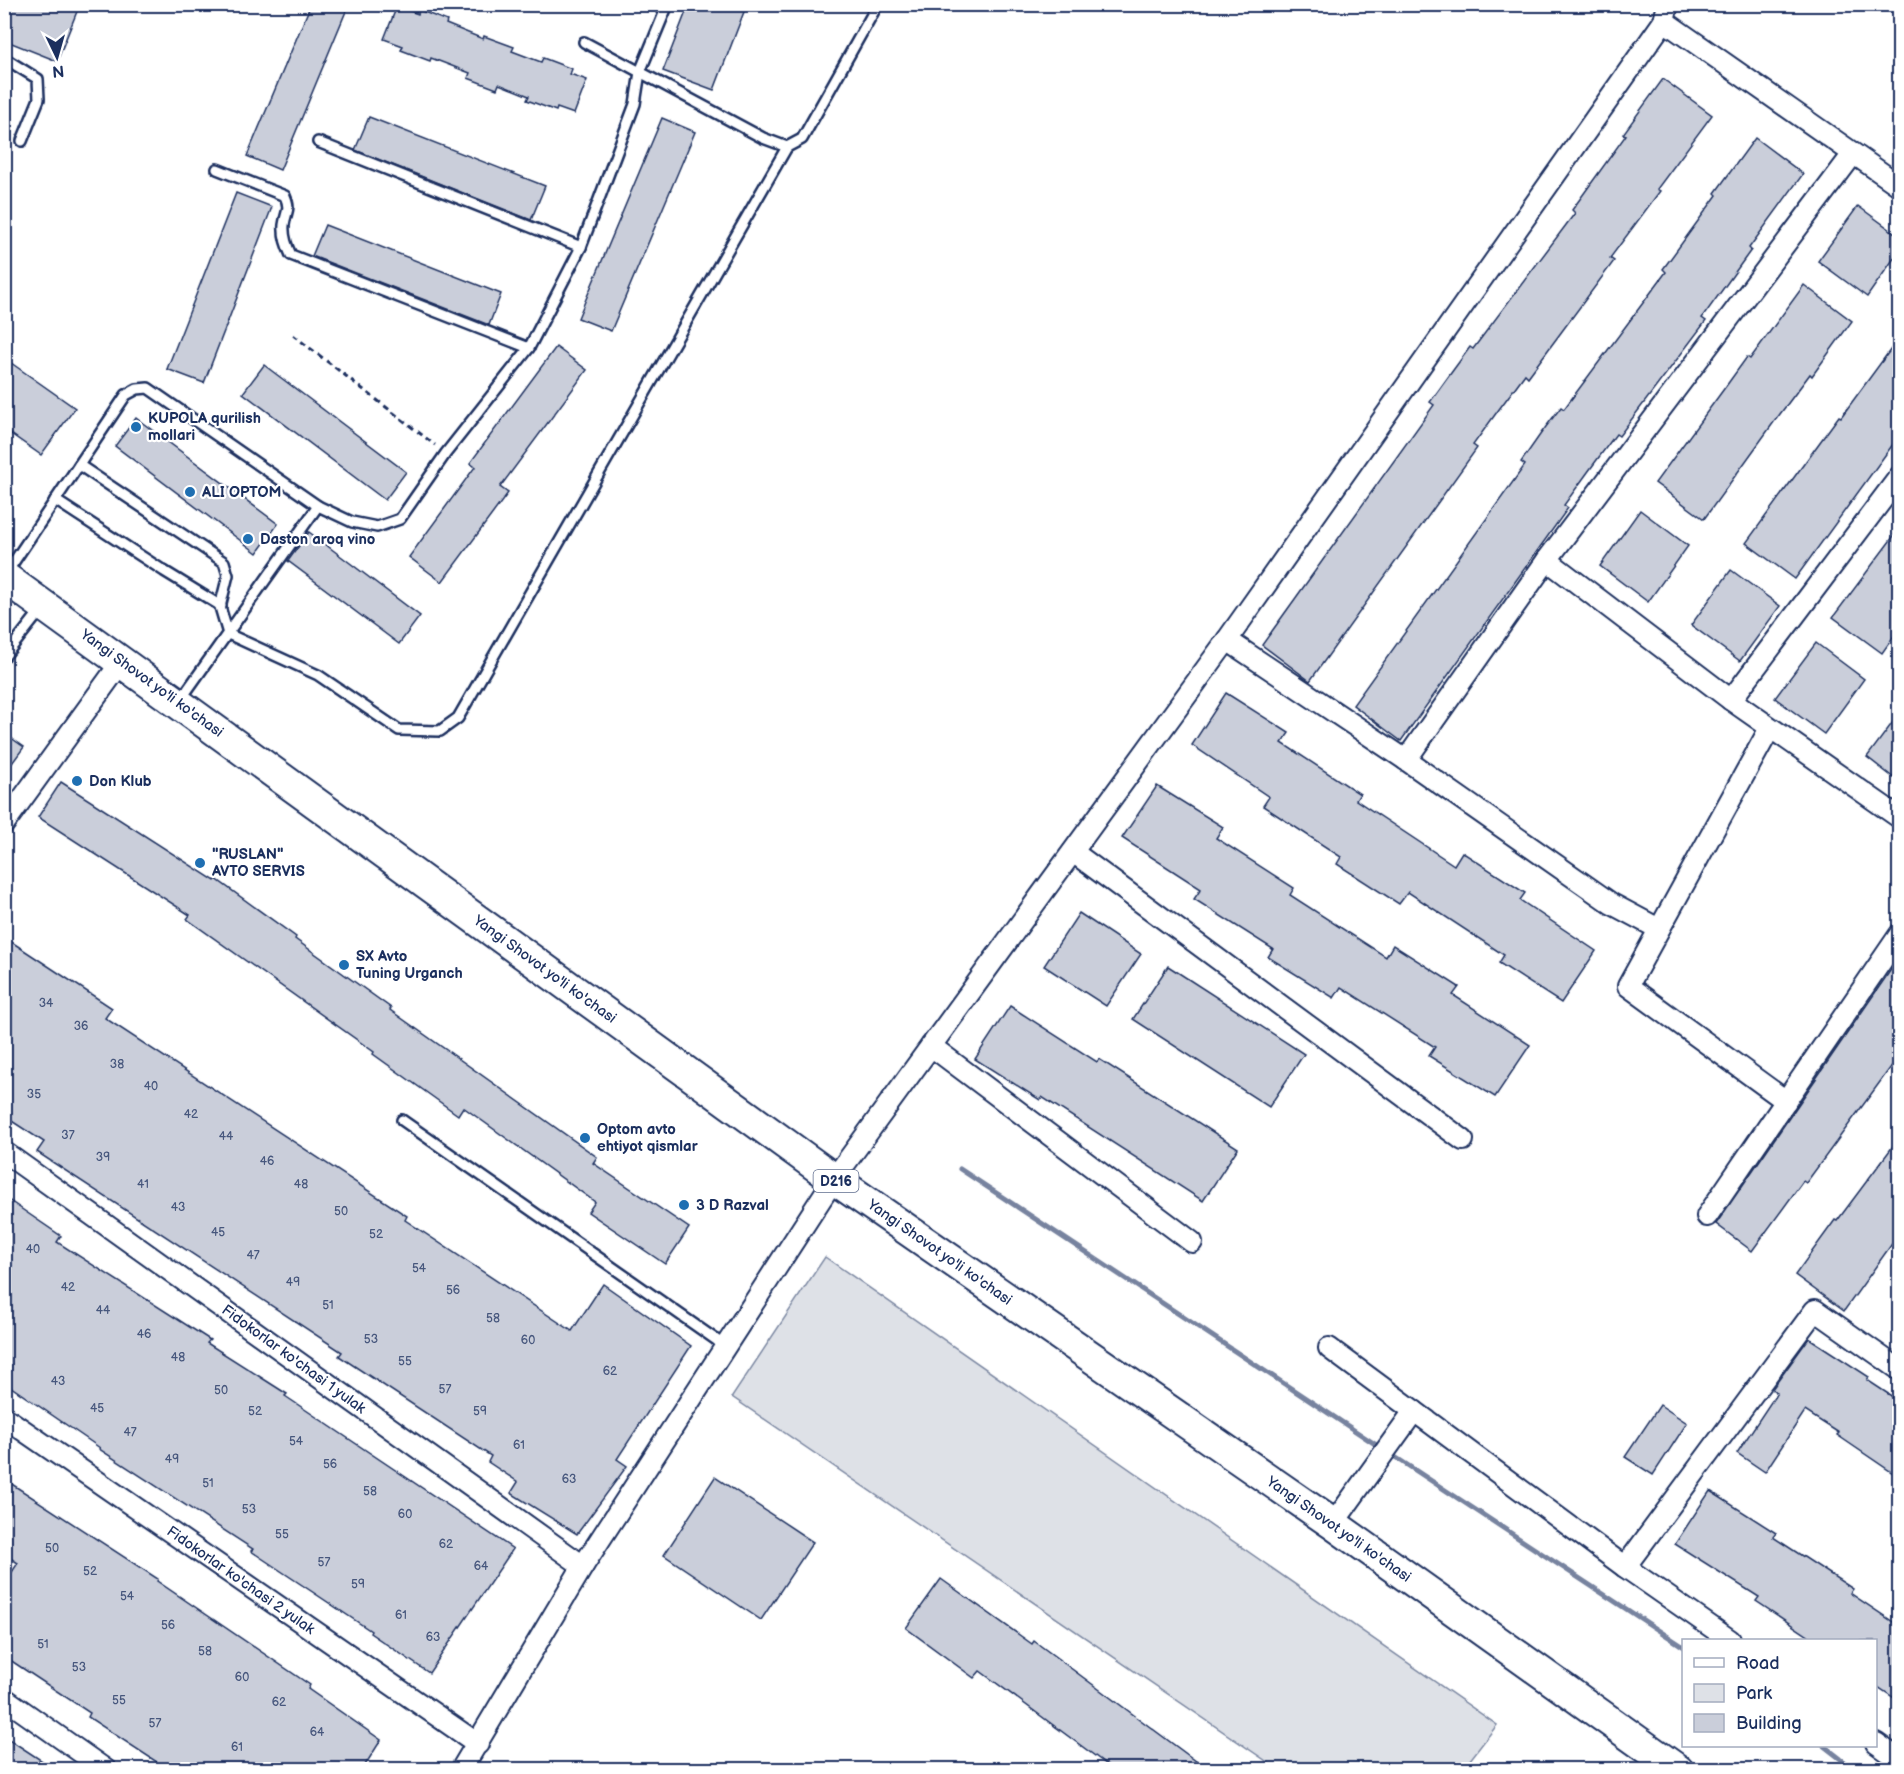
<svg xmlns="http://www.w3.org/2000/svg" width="1904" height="1774" font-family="'Balsamiq Sans',sans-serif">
	<rect width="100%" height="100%" fill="#fff"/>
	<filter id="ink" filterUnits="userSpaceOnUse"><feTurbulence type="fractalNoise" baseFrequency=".0167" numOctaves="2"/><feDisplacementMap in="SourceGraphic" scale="12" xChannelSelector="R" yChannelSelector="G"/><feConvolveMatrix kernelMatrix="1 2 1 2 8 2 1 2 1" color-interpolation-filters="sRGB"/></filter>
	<g filter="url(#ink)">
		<path fill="#dee1e7" stroke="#7c88a2" stroke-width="1.5" d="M825 1257 1497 1725 1463 1769H1278L732 1397Z"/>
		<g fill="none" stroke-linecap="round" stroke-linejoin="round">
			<g stroke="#77839f" stroke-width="5">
				<path d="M960 1169 1381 1448"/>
				<path d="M1389 1453 1684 1647"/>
				<path d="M1824 1746 1855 1770"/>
			</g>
		</g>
		<g fill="#caceda" stroke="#1b2f5e" stroke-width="1.5">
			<path d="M4 4H80L57 61 4 40Z"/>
			<path d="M311 4H349L280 170 247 156Z"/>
			<path d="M689 4H747L714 90 663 71Z"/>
			<path d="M397 6 418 14 419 10 447 21 446 24 483 39 484 36 514 47 512 51 541 62 543 58 572 69 570 74 587 80 574 114 557 108 556 111 527 100 529 96 499 84 497 89 468 78 470 73 431 58 430 61 401 50 403 46 384 39Z"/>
			<path d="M1663 79 1712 115 1657 189 1660 191 1610 258 1614 261 1528 377 1525 374 1497 412 1473 445 1477 448 1310 681 1262 645 1434 405 1430 402 1451 373 1470 347 1473 349 1575 213 1572 210 1626 135 1623 134Z"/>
			<path d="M369 117 545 186 531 220 355 150Z"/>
			<path d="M662 118 695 132 611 331 578 318Z"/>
			<path d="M1755 138 1803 174 1749 248 1751 250 1702 318 1706 321 1619 436 1616 434 1588 472 1564 505 1568 508 1401 741 1353 705 1525 465 1521 462 1542 432 1561 407 1564 409 1666 272 1663 269 1717 195 1715 193Z"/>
			<path d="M236 193 272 207 204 383 167 369Z"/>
			<path d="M1858 206 1899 236V251L1867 297 1818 261Z"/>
			<path d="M325 225 501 294 489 325 312 256Z"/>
			<path d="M1804 285 1852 321 1812 376 1810 374 1774 422 1704 519 1655 483 1729 382 1747 357 1750 359Z"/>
			<path d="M1899 338V436L1795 579 1746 543 1839 416 1841 417Z"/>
			<path d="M556 347 587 370 500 487 508 493 442 582 409 557 475 467 470 463Z"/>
			<path d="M4 358 75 408 41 455 4 429Z"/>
			<path d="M264 365 406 472 385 500 243 393Z"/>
			<path d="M136 418 278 524 257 553 115 446Z"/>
			<path d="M1640 510 1688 546 1648 602 1600 566Z"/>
			<path d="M1899 529V629L1882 653 1833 617Z"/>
			<path d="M309 532 420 616 399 644 288 561Z"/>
			<path d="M1731 570 1780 606 1740 661 1691 625Z"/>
			<path d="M1816 643 1864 679 1824 734 1775 698Z"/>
			<path d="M1226 693 1289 733 1282 743 1360 794 1356 800 1454 865 1462 852 1525 893 1520 900 1596 951 1561 1003 1499 963 1504 955 1408 892 1399 904 1337 864 1341 857 1263 806 1269 797 1192 745Z"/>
			<path d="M1899 714V782L1867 757Z"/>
			<path d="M4 733 24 747 4 774Z"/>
			<path d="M61 782 215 881 216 879 296 937 295 939 391 1008 390 1010 597 1157 593 1163 689 1228 665 1264 588 1212 595 1202 463 1107 458 1115 373 1054 374 1052 187 919 190 915 38 817Z"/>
			<path d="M1157 786 1223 827 1216 838 1294 888 1290 895 1386 957 1393 945 1459 987 1453 995 1530 1045 1495 1097 1429 1056 1435 1047 1341 987 1334 998 1268 957 1273 949 1194 899 1201 889 1122 838Z"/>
			<path d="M1079 913 1141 954 1106 1006 1044 966Z"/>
			<path d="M4 937 112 1008 105 1018 407 1216 405 1220 572 1331 603 1284 691 1346 617 1459 627 1466 577 1534 511 1493 518 1482 488 1462 491 1456 339 1356 342 1352 37 1152 44 1142 4 1116Z"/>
			<path d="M1899 958V1056L1806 1183 1803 1181 1752 1251 1716 1224Z"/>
			<path d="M1168 966 1304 1054 1269 1107 1133 1019Z"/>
			<path d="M1010 1006 1097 1062 1099 1059 1238 1148 1203 1201 1042 1097 1040 1100 975 1059Z"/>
			<path d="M1899 1138V1234L1844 1311 1795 1275 1835 1220 1837 1221Z"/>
			<path d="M4 1197 61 1236 57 1242 210 1340 207 1343 287 1394 285 1396 513 1549 429 1673 370 1633 371 1631 251 1551 253 1549 99 1449 100 1448 4 1382Z"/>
			<path d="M1809 1338 1869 1377 1867 1380 1899 1401V1477L1837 1435 1839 1433 1805 1411 1765 1472 1737 1453 1777 1393 1772 1389Z"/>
			<path d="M1660 1405 1687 1423 1653 1475 1625 1457Z"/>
			<path d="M715 1477 813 1542 761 1620 664 1555Z"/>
			<path d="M4 1479 158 1579 157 1581 310 1685 308 1689 381 1740 362 1770H169L88 1717 90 1713 4 1656V1584L18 1563 4 1554Z"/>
			<path d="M1710 1491 1776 1533 1773 1537 1853 1589 1850 1593 1899 1626V1701L1875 1685V1641H1816L1756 1601 1759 1597 1675 1544Z"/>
			<path d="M941 1579 1032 1644 1034 1641 1208 1770H1114L980 1671 974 1678 906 1628Z"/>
			<path d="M4 1736 56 1770H4Z"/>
		</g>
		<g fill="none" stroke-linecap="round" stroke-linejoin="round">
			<g stroke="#1b2f5e" stroke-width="14">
				<g id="service">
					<path d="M584 42 763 138 787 147 802 139 878 4"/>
					<path d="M4 58 38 79 39 99 22 141"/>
					<path d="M318 142 581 247"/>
					<path d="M217 169 285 196C291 210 286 211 284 225 283 236 286 245 291 255L529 348"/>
					<path d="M79 465 224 562 228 575 220 607 228 634 318 675 399 730 440 731 458 718 787 147"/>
					<path d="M55 500 164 571 221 606"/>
					<path d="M5 575 126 395 137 389 148 388 318 506"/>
					<path d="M4 657 41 610"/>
					<path d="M181 699 318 506 352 522 377 527 400 519 446 453 529 348 581 247 635 104 640 72 668 4"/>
					<path d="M402 1120 725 1346"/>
				</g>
			</g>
			<g stroke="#1b2f5e" stroke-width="24">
				<g id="minor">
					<path d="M1664 21 1900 186"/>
					<path d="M1547 560 1731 700 1900 818"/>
					<path d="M1227 640 1406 760 1612 904 1659 929"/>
					<path d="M1731 700 1900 476"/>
					<path d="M1770 728 1628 986 1786 1101"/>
					<path d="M1406 760 1547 560 1853 154"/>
					<path d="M4 824 122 661"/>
					<path d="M1073 852 1463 1140"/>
					<path d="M931 1046 1192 1242"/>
					<path d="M4 1152 583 1566"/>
					<path d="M1707 1216 1900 934"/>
					<path d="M1329 1348 1625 1567 1730 1640"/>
					<path d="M4 1417 478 1744"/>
					<path d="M1333 1524 1414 1411"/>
					<path d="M1625 1567 1815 1310 1900 1370"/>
					<path d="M4 1698 106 1770"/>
					<path d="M1876 1743 1900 1760"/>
					<path d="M461 1770 583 1566 834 1179 1227 640 1664 21 1668 4"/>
				</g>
			</g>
			<g stroke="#1b2f5e" stroke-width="34">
				<path id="primary" d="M4 577 834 1179 1333 1524 1678 1770"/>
			</g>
			<path stroke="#1b2f5e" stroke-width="3" stroke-dasharray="6 4.5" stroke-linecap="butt" d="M293 335 435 445"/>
			<use href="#service" stroke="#fff" stroke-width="9"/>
			<use href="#minor" stroke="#fff" stroke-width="20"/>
			<use href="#primary" stroke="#fff" stroke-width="30"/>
		</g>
	</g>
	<g fill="#1f6fb2" stroke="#fff" stroke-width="2">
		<circle cx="136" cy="427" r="6"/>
		<circle cx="190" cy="492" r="6"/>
		<circle cx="248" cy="539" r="6"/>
		<circle cx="77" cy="781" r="6"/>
		<circle cx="200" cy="863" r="6"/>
		<circle cx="344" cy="965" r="6"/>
		<circle cx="585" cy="1138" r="6"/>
		<circle cx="684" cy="1205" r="6"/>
	</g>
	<g text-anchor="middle" stroke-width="4.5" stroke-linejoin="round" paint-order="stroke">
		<g font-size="12" fill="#47577d">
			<text x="46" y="1007">34</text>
			<text x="81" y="1030">36</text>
			<text x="117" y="1068">38</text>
			<text x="151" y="1090">40</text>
			<text x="34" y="1098">35</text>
			<text x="191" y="1118">42</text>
			<text x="68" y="1139">37</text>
			<text x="226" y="1140">44</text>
			<text x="103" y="1161">39</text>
			<text x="267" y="1165">46</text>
			<text x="143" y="1188">41</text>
			<text x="301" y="1188">48</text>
			<text x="178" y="1211">43</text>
			<text x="341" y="1215">50</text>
			<text x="218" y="1236">45</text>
			<text x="376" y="1238">52</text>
			<text x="33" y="1253">40</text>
			<text x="253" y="1259">47</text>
			<text x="419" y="1272">54</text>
			<text x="293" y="1286">49</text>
			<text x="68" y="1291">42</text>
			<text x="453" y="1294">56</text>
			<text x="328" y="1309">51</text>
			<text x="103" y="1314">44</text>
			<text x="493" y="1322">58</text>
			<text x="144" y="1338">46</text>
			<text x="371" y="1343">53</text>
			<text x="528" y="1344">60</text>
			<text x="178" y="1361">48</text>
			<text x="405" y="1365">55</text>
			<text x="610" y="1375">62</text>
			<text x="58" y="1385">43</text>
			<text x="445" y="1393">57</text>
			<text x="221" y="1394">50</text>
			<text x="97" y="1412">45</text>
			<text x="255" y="1415">52</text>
			<text x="480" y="1415">59</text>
			<text x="130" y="1436">47</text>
			<text x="296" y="1445">54</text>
			<text x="519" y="1449">61</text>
			<text x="172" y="1463">49</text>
			<text x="330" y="1468">56</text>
			<text x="569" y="1483">63</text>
			<text x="208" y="1487">51</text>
			<text x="370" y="1495">58</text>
			<text x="249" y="1513">53</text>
			<text x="405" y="1518">60</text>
			<text x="282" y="1538">55</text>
			<text x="446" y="1548">62</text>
			<text x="52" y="1552">50</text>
			<text x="324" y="1566">57</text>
			<text x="481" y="1570">64</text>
			<text x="90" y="1575">52</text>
			<text x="358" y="1588">59</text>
			<text x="127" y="1600">54</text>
			<text x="401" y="1619">61</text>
			<text x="168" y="1629">56</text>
			<text x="433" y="1641">63</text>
			<text x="43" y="1648">51</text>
			<text x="205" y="1655">58</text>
			<text x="79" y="1671">53</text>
			<text x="242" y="1681">60</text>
			<text x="119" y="1704">55</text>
			<text x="279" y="1706">62</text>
			<text x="155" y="1727">57</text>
			<text x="317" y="1736">64</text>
			<text x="237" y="1751">61</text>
		</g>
		<rect fill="#fff" stroke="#5f6d8e" stroke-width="1.5" x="813.5" y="1170" width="45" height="22" rx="4.5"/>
		<g font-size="14" font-weight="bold" fill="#1b2f5e">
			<text x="836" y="1186">D216</text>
		</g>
		<g font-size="15" font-weight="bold" fill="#1b2f5e" stroke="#fff" text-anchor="start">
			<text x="148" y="423">KUPOLA qurilish<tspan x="148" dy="17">mollari</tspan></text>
			<text x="202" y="497">ALI OPTOM</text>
			<text x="260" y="544">Daston aroq vino</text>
			<text x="89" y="786">Don Klub</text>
			<text x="212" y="859">"RUSLAN"<tspan x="212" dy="17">AVTO SERVIS</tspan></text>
			<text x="356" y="961">SX Avto<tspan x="356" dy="17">Tuning Urganch</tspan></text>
			<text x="597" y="1134">Optom avto<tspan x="597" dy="17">ehtiyot qismlar</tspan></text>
			<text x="696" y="1210">3 D Razval</text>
		</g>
		<g font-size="15" fill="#1b2f5e" stroke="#fff">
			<text transform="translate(152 683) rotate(36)" y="5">Yangi Shovot yo'li ko'chasi</text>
			<text transform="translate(545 969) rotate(36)" y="5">Yangi Shovot yo'li ko'chasi</text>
			<text transform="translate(940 1252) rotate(35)" y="5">Yangi Shovot yo'li ko'chasi</text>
			<text transform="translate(294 1359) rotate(36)" y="5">Fidokorlar ko'chasi 1 yulak</text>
			<text transform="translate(1339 1529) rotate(35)" y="5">Yangi Shovot yo'li ko'chasi</text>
			<text transform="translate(241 1580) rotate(35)" y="5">Fidokorlar ko'chasi 2 yulak</text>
		</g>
	</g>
	<rect width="1904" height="1774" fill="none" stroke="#fff" stroke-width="24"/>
	<rect x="12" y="12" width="1880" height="1750" fill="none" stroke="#1b2f5e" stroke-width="2" filter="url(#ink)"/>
	<rect x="1682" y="1639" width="195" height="108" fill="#ffffff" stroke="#a4acbf" stroke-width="1.5"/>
	<rect x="1694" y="1658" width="30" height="9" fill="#ffffff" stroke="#a4acbf" stroke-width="1.5"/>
	<text x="1736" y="1669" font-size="18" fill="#1b2f5e">Road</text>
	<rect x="1694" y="1684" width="30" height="18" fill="#dee1e7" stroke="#a4acbf" stroke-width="1.5"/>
	<text x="1736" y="1699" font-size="18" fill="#1b2f5e">Park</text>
	<rect x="1694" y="1714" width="30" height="18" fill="#caceda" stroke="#a4acbf" stroke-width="1.5"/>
	<text x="1736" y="1729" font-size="18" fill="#1b2f5e">Building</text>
	<g transform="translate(57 57) rotate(175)" stroke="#ffffff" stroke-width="4.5" paint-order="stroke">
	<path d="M0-4.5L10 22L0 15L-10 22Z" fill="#1b2f5e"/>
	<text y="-9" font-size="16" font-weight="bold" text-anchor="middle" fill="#1b2f5e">N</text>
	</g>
</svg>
